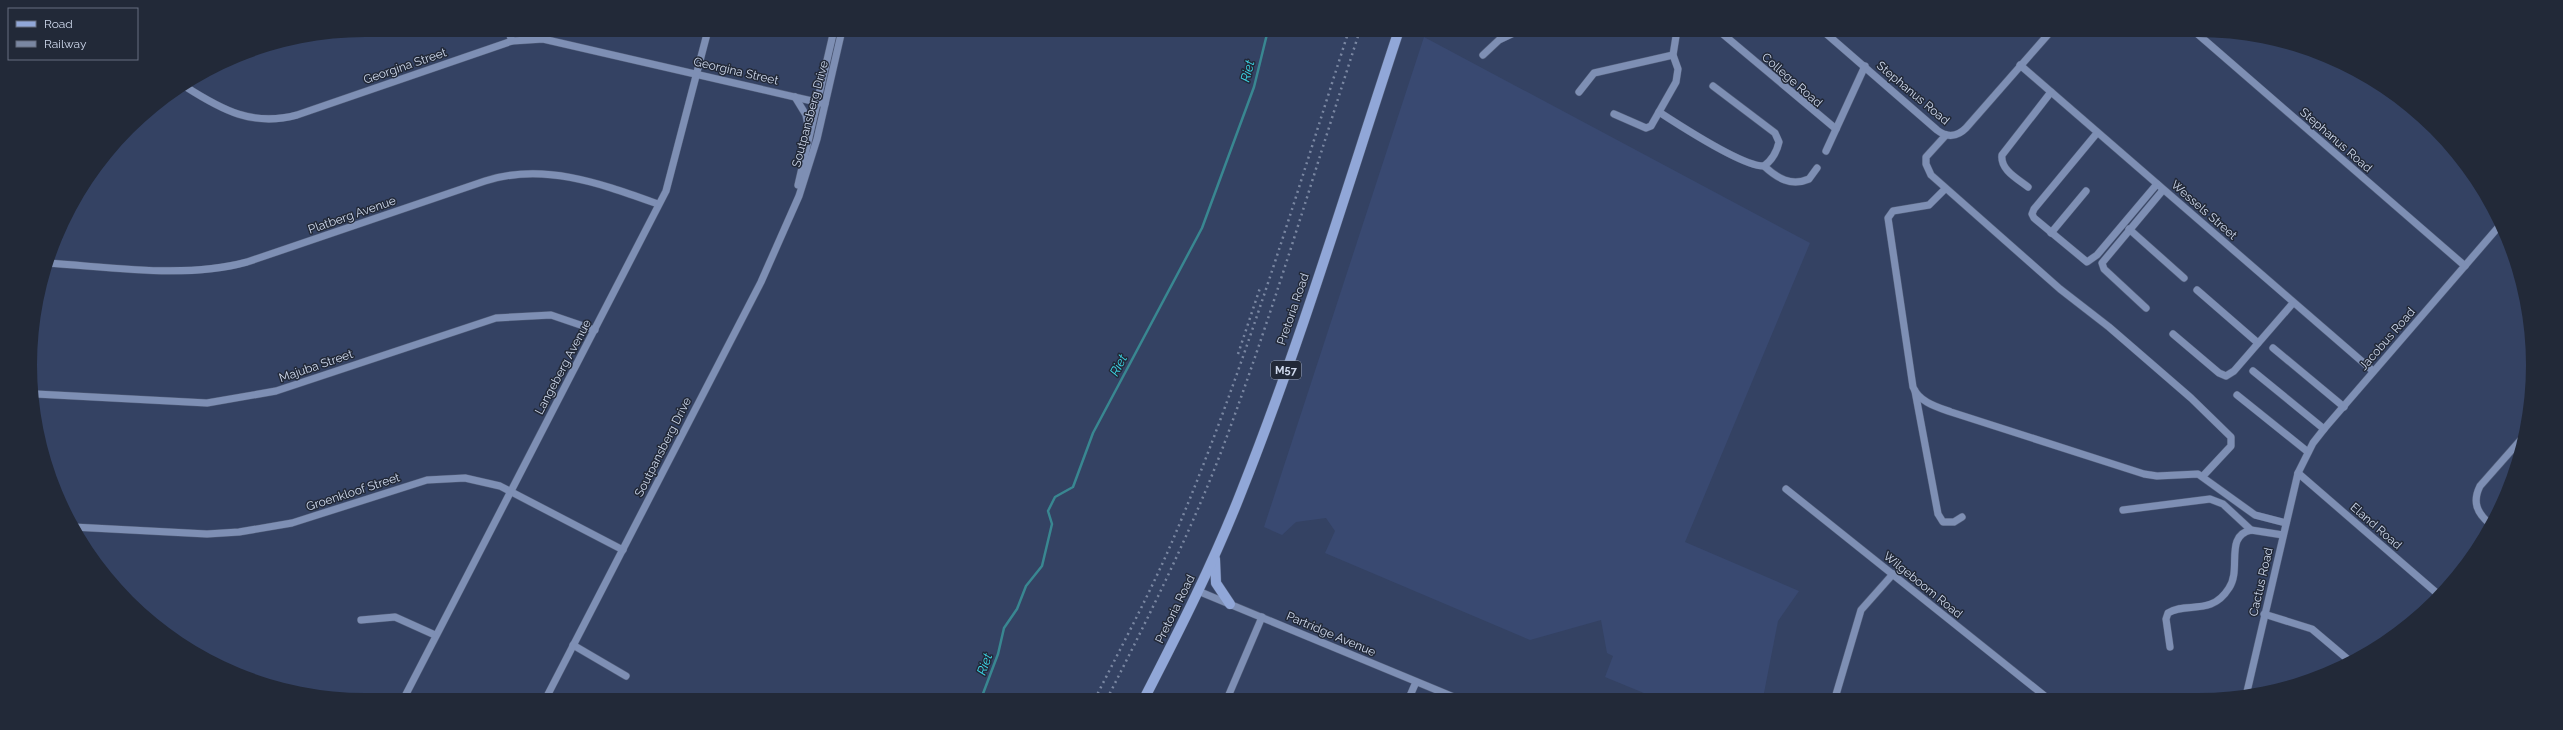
<svg xmlns="http://www.w3.org/2000/svg" width="2563" height="730" font-family="Raleway,sans-serif">
	<rect width="100%" height="100%" fill="#344263"/>
	<path fill="#394971" d="M1424 37 1810 243 1685 542 1799 591 1778 621 1763 698H1656L1605 677 1613 656 1607 653 1601 620 1530 640 1325 553 1335 531 1326 518 1296 522 1282 535 1264 527Z"/>
	<g fill="none" stroke-linecap="round" stroke-linejoin="round">
		<path stroke="#398791" stroke-width="2.5" d="M981 699 998 654 1004 628 1017 609 1026 586 1042 566 1052 524 1048 511 1055 497 1073 487 1093 433 1202 228 1254 87 1268 30"/>
		<g stroke="#515d79" stroke-width="8">
			<g id="minor">
				<path d="M508 30 512 41"/>
				<path d="M1718 30 1836 129"/>
				<path d="M1822 30 1937 130C1947 138 1957 137 1966 128L2052 30"/>
				<path d="M2193 30 2465 266"/>
				<path d="M1483 55 1499 40 1520 30"/>
				<path d="M2020 65 2373 371"/>
				<path d="M186 87C222 110 253 127 297 115L512 41 543 39 825 104"/>
				<path d="M1579 92 1594 73 1673 55"/>
				<path d="M795 97 806 115 809 131"/>
				<path d="M1659 112C1679 125 1743 167 1764 166 1772 160 1777 151 1779 142L1775 133 1713 86"/>
				<path d="M1614 114 1646 128 1651 126 1676 82 1678 69 1673 55 1677 30"/>
				<path d="M2097 133 2034 209 2032 214 2034 218 2087 262 2097 255 2157 184"/>
				<path d="M1946 135 1926 157V164L1931 175 2060 289 2109 327 2191 398 2231 437V446L2203 476"/>
				<path d="M1826 151 1865 66"/>
				<path d="M1764 166C1777 178 1791 187 1809 179L1817 168"/>
				<path d="M798 185 834 30"/>
				<path d="M2028 187C2018 179 2000 170 2002 155L2051 92"/>
				<path d="M1945 189 1929 205 1893 211 1888 218 1913 387C1919 402 1937 407 1951 412L2144 474 2157 476 2198 474 2255 515 2286 523"/>
				<path d="M2129 229 2184 278"/>
				<path d="M2051 233 2086 191"/>
				<path d="M47 263C111 267 185 279 247 262L485 181C544 162 602 184 658 204"/>
				<path d="M2197 290 2258 343"/>
				<path d="M2146 308 2104 269 2102 263 2163 190"/>
				<path d="M2173 334 2219 373 2226 376 2234 371 2293 303"/>
				<path d="M2273 348 2344 407"/>
				<path d="M2253 371 2324 429"/>
				<path d="M1915 391 1938 514 1943 522H1954L1962 517"/>
				<path d="M36 394 207 403 276 391 496 318 551 315 595 330"/>
				<path d="M2237 395 2308 452"/>
				<path d="M2298 473 2439 595"/>
				<path d="M1786 489 2046 697"/>
				<path d="M2123 510 2210 499 2223 504 2251 530"/>
				<path d="M2490 524C2477 513 2472 502 2480 486L2525 435"/>
				<path d="M73 527 207 534 239 532 292 523 427 480 465 478 500 486 623 550"/>
				<path d="M1198 591 1456 698"/>
				<path d="M2264 614 2312 629 2351 662"/>
				<path d="M361 620 395 617 435 635"/>
				<path d="M573 645 626 676"/>
				<path d="M2170 647 2166 619 2168 613C2186 601 2211 617 2229 588 2242 569 2224 536 2251 530L2283 535"/>
				<path d="M2246 696 2298 473 2313 443 2324 429 2501 224"/>
				<path d="M1409 698 1416 682"/>
				<path d="M1835 698 1861 610 1893 574"/>
				<path d="M1227 699 1262 617"/>
				<path d="M403 700 666 191 708 30"/>
				<path d="M545 700 761 282 799 196 817 139 842 30"/>
			</g>
		</g>
		<g stroke="#515d79" stroke-width="11">
			<g id="major">
				<path d="M1215 559 1216 583 1230 604"/>
				<path d="M1144 699C1179 631 1214 562 1242 490 1302 339 1348 184 1399 30"/>
			</g>
		</g>
		<use href="#minor" stroke="#7e8fb4" stroke-width="7"/>
		<use href="#major" stroke="#91a7d8" stroke-width="10"/>
		<g stroke="#7a87a2" stroke-width="2.5" stroke-dasharray="2 4" stroke-linecap="butt">
			<path d="M1238 354 1260 288"/>
			<path d="M1095 699C1123 643 1153 588 1177 530 1245 368 1295 198 1349 30"/>
			<path d="M1107 699C1149 616 1190 534 1223 447 1274 310 1315 169 1360 30"/>
		</g>
	</g>
	<g text-anchor="middle" stroke-width="3" stroke-linejoin="round" paint-order="stroke">
		<rect fill="#222938" stroke="#9ba4b7" stroke-width="1" x="1271" y="361" width="30" height="18" rx="3"/>
		<g font-size="11" font-weight="bold" fill="#cfd9ed">
			<text x="1286" y="374">M57</text>
		</g>
		<g font-size="12" fill="#cfd9ed" stroke="#222938">
			<text transform="translate(405 66) rotate(-19)" y="4">Georgina Street</text>
			<text transform="translate(736 71) rotate(13)" y="4">Georgina Street</text>
			<text transform="translate(1792 80) rotate(41)" y="4">College Road</text>
			<text transform="translate(1913 93) rotate(40)" y="4">Stephanus Road</text>
			<text transform="translate(810 114) rotate(-75)" y="4">Soutpansberg Drive</text>
			<text transform="translate(2336 140) rotate(41)" y="4">Stephanus Road</text>
			<text transform="translate(2204 210) rotate(41)" y="4">Wessels Street</text>
			<text transform="translate(352 215) rotate(-19)" y="4">Platberg Avenue</text>
			<text transform="translate(1293 309) rotate(-71)" y="4">Pretoria Road</text>
			<text transform="translate(2387 339) rotate(-49)" y="4">Jacobus Road</text>
			<text transform="translate(316 366) rotate(-19)" y="4">Majuba Street</text>
			<text transform="translate(563 367) rotate(-62)" y="4">Langeberg Avenue</text>
			<text transform="translate(663 447) rotate(-63)" y="4">Soutpansberg Drive</text>
			<text transform="translate(353 492) rotate(-18)" y="4">Groenkloof Street</text>
			<text transform="translate(2376 526) rotate(41)" y="4">Eland Road</text>
			<text transform="translate(2261 582) rotate(-77)" y="4">Cactus Road</text>
			<text transform="translate(1923 585) rotate(39)" y="4">Wilgeboom Road</text>
			<text transform="translate(1175 609) rotate(-64)" y="4">Pretoria Road</text>
			<text transform="translate(1331 634) rotate(23)" y="4">Partridge Avenue</text>
		</g>
		<g font-size="13" font-style="italic" fill="#3ddaeb" stroke="#222938">
			<text transform="translate(1247 71) rotate(-75)" y="5">Riet</text>
			<text transform="translate(1118 365) rotate(-62)" y="5">Riet</text>
			<text transform="translate(984 664) rotate(-70)" y="5">Riet</text>
		</g>
	</g>
	<path d="M0 0H2563V730H0ZM365 37H2198A328 328 0 0 1 2526 365V365A328 328 0 0 1 2198 693H365A328 328 0 0 1 37 365V365A328 328 0 0 1 365 37Z" fill="#222938" fill-rule="evenodd"/>
	<rect x="8" y="8" width="130" height="52" fill="#222938" stroke="#676f80"/>
	<rect x="16" y="21" width="20" height="6" fill="#91a7d8" stroke="#676f80"/>
	<text x="44" y="28" font-size="12" fill="#cfd9ed">Road</text>
	<rect x="16" y="41" width="20" height="6" fill="#7a87a2" stroke="#676f80"/>
	<text x="44" y="48" font-size="12" fill="#cfd9ed">Railway</text>
</svg>
